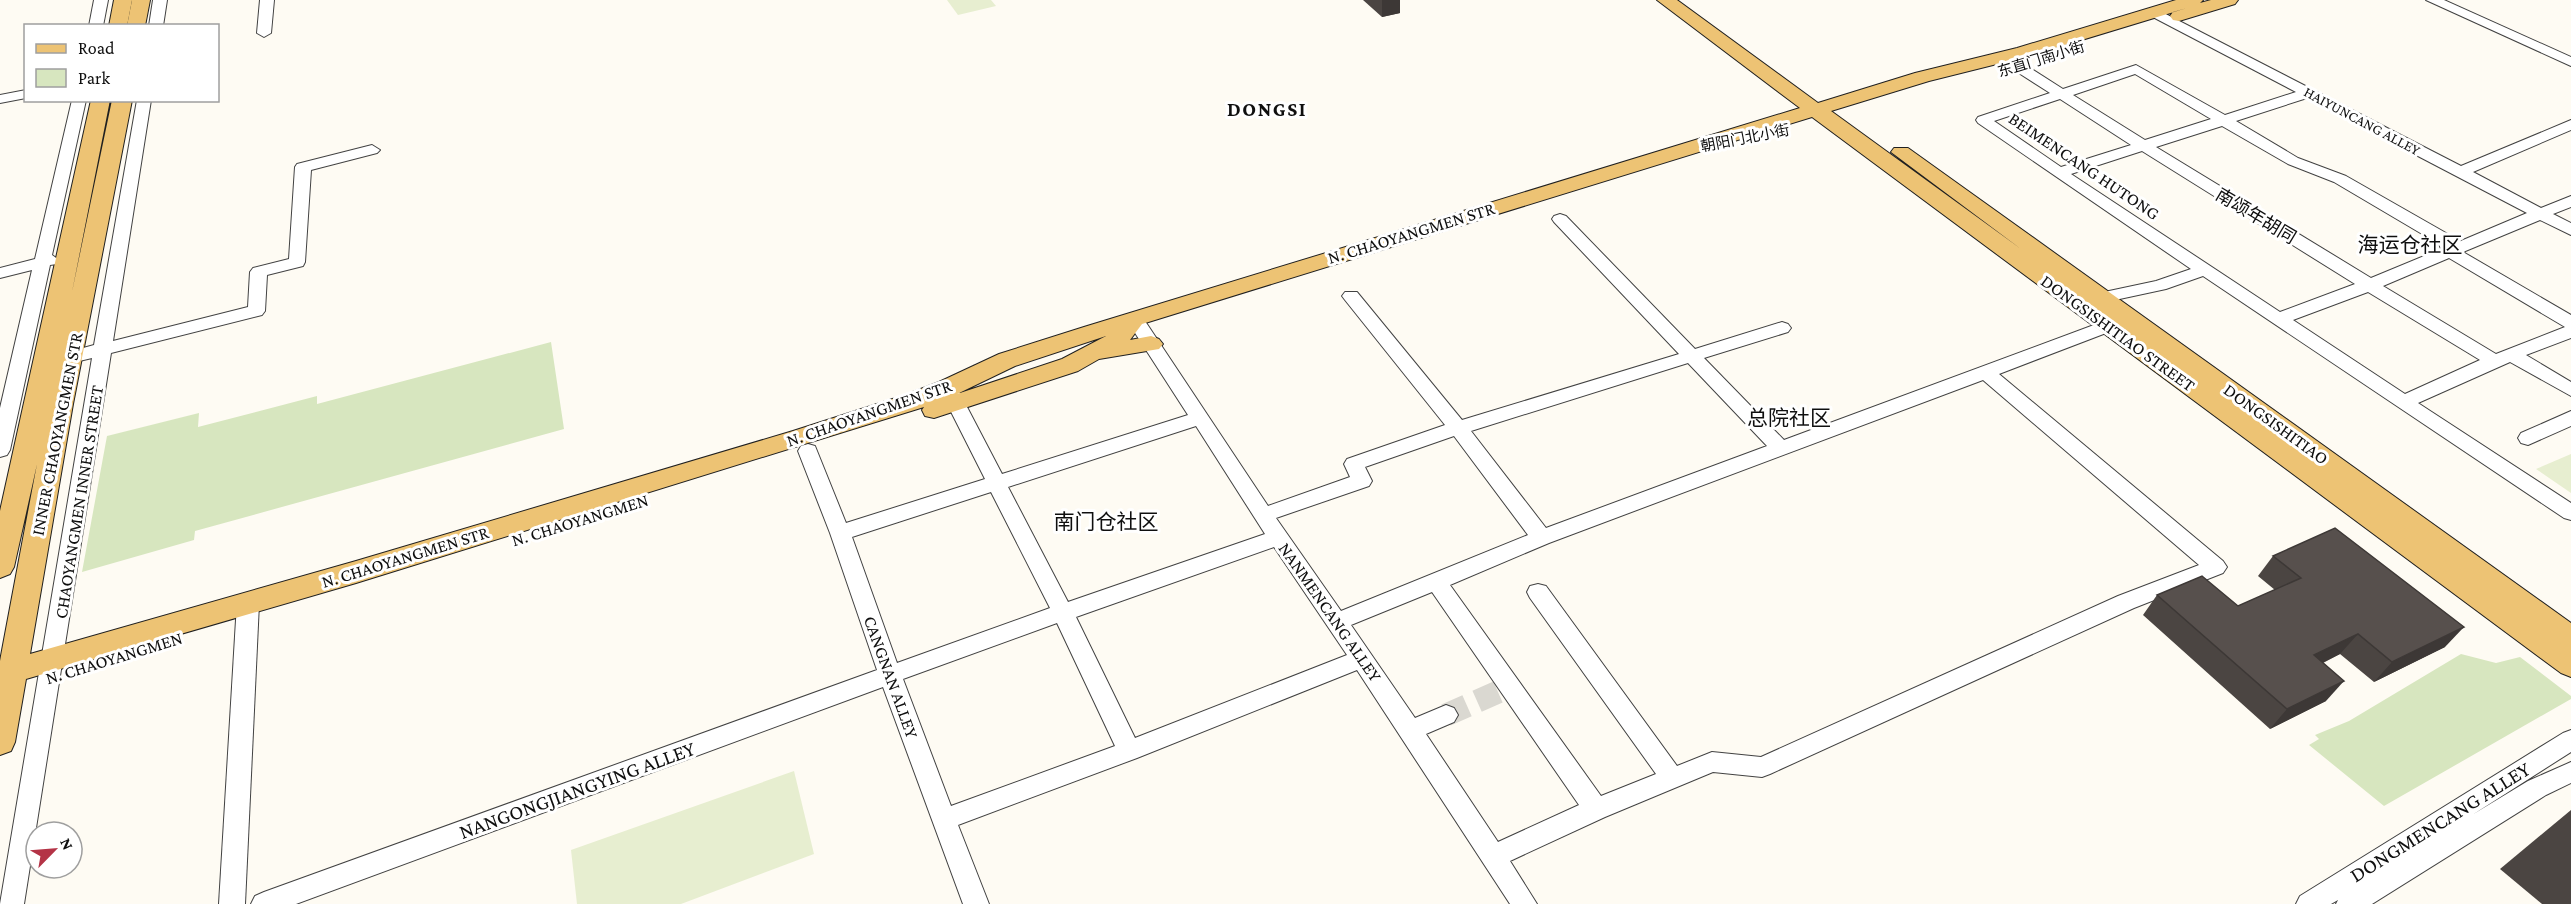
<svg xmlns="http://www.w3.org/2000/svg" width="2571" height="904" font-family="'Crimson Pro','Noto Sans SC',serif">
	<rect width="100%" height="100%" fill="#fefbf3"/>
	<g fill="#d7e6bf">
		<path d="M551 342 564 429 195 531 194 540 82 572 107 436 199 413 198 427 317 396V404Z"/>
		<path d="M2461 654 2496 663 2520 657 2571 696V699L2384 806 2309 745 2319 739 2315 735 2349 721Z"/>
	</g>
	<g fill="#e7eed0">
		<path d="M947 0H991L996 6 958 15Z"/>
		<path d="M2571 454V493L2536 469Z"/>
		<path d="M794 771 814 854 681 904H577L571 850Z"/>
	</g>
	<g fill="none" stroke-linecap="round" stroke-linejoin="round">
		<path stroke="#dad8d1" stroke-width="23" stroke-dasharray="23 11" stroke-linecap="butt" d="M1446 715 1498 692"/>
		<g stroke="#424242" stroke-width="2">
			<g id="minor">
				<path d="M94 0H108L103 26H89Z"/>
				<path d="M153 0H167L163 26H149Z"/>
				<path d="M260 0H274L271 33 264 37 257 33Z"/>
				<path d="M2426 0H2444L2571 57V66Z"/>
				<path d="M2154 8 2461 166 2571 120V130L2473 172 2541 208 2571 196V207L2553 214 2571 223V235L2540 220 2463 252 2571 315V338L2526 355 2571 382V396L2510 362 2418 403 2571 503V520L2564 518 2203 276 2166 289 2101 303 2095 302 2092 298 2095 294 2156 281 2191 269 1978 123 1976 120 1978 117 2050 93 2014 70 2012 67 2014 64H2024L2063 89 2136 65 2225 115 2296 92 2149 15 2147 12ZM2135 74 2211 119 2145 140 2073 95ZM2307 98 2527 213 2456 243 2453 237 2346 176 2298 158 2236 121ZM2060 99 2131 145 2061 167 1994 121ZM2222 126 2288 164 2334 182 2439 244 2441 249 2371 278 2156 147ZM2142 151 2355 284 2280 312 2071 174ZM2449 258 2565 327 2496 354 2383 286ZM2368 292 2480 360 2405 394 2293 320Z"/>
				<path d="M26 90V98L0 103V95Z"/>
				<path d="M72 100H86L52 255 59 260 57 264 50 265 10 450 7 455 0 457V408L32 270 0 278V268L35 259Z"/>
				<path d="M137 100H151L113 341 248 307 250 272 253 268 289 259 295 167 297 164 372 145 380 150 377 153 311 170 305 262 303 266 267 275 265 311 262 315 111 353 24 904H0L92 358 71 363 65 361 62 357 65 353 94 345Z"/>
				<path d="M1560 214 1566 216 1695 349 1782 322 1788 324 1791 328 1788 332 1704 358 1784 440 2102 322H2114L2117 326 2114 330 1999 374 2223 561 2227 567 2223 573 2134 608 1770 774 1762 777 1713 772 1605 817 1510 861 1537 904H1510L1357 670 1137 758 958 825 989 904H963L883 687 296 904H251L255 896 264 892 877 670 830 533 798 451 801 446 808 444 815 446 846 523 985 479 939 388 941 384 948 382 955 384 1002 474 1188 415 1126 319 1129 315H1141L1268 506 1350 477 1344 464 1347 459 1445 425 1345 300 1342 296 1345 292H1357L1462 420 1679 354 1554 222 1552 219 1554 216ZM1688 363 1767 446 1546 528 1471 431ZM1983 380 2199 565 2118 596 1761 757 1712 752 1677 766 1546 586 1538 584 1530 586 1527 592 1530 598 1656 774 1601 796 1450 585 1549 543ZM1196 426 1265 534 1068 602 1008 487ZM1454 436 1528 535 1341 611 1276 518 1369 486 1372 481 1365 467ZM991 492 1050 608 897 663 852 537ZM1274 547 1347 655 1135 738 1076 617ZM1432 592 1579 805 1498 842 1426 734 1454 722 1458 715 1454 708 1446 705 1415 718 1351 625ZM1057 623 1115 746 951 806 903 679Z"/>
				<path d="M2571 411V426L2528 445 2521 443 2518 438 2521 433Z"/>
				<path d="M248 595 256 597 259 603 245 904H219L237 603 240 597Z"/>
				<path d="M2571 730V752L2472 815 2528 781 2571 762V783L2546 795 2372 904H2336L2338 900 2331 904H2296L2300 896 2563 733Z"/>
			</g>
		</g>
		<g stroke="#202020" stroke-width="2">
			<g id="major">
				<path d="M114 0H132L127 26H109Z"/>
				<path d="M132 0H150L145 26H127Z"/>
				<path d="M1657 0H1677L1818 103 1915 73 2017 48 2176 0H2203L2200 3 2211 0H2238L2235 4 2179 21 2173 20 2170 16 2173 12 2187 8 2029 56 1929 81 1831 111 2021 249 1891 152 1894 148H1908L2571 623V677L2561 673 1812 117 1142 324 1130 340 1151 336 1159 339 1163 344 1159 349 1099 359 1078 371 934 418 925 416 922 410 924 407 356 583 26 679 15 742 11 751 0 755V661L37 464 14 567 10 574 0 578V511L91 100H110L72 292 112 100H132L73 404 30 654 356 561 793 431 905 395 939 382 999 354 1084 327 1800 108ZM1106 336 1062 359 957 394 1015 366Z"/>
			</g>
		</g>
		<use href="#minor" fill="#fff" fill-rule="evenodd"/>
		<use href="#major" fill="#edc374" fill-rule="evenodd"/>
	</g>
	<g fill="#4b4542">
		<path d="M1363 0H1400V13L1382 17Z"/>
		<path d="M2273 556 2445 647 2374 682 2340 654 2323 663 2326 701 2270 729 2143 615 2157 595 2238 606 2275 590 2258 576Z"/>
		<path d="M2571 810V904H2542L2500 869Z"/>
	</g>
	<g fill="#3d3836">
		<path d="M1382 0H1400V13L1382 17Z"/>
		<path d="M2464 627 2445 647 2374 682 2392 662Z"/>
		<path d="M2358 634 2340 654 2297 675 2314 655Z"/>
		<path d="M2344 681 2326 701 2270 729 2287 709Z"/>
	</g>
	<path fill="#57504d" stroke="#3d3836" stroke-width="1.5" d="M2335 528 2464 627 2392 662 2358 634 2314 655 2344 681 2287 709 2157 595 2202 576 2238 606 2301 578 2273 556Z"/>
	<g text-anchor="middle" stroke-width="6" stroke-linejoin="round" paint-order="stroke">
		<g font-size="15" fill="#0f0f0f" stroke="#fff">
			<text transform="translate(2041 59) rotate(-17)" y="5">东直门南小街</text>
			<text transform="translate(2362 121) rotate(28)" y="5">HAIYUNCANG ALLEY</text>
			<text transform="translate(1745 138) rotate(-11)" y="5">朝阳门北小街</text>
		</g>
		<g font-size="18" fill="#0f0f0f" stroke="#fff">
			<text transform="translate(2084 166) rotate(34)" y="6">BEIMENCANG HUTONG</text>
			<text transform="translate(2256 216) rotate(31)" y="6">南颂年胡同</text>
			<text transform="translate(1411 233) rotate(-17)" y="6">N. CHAOYANGMEN STR</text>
			<text transform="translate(2118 333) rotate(36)" y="6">DONGSISHITIAO STREET</text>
			<text transform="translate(869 413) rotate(-19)" y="6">N. CHAOYANGMEN STR</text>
			<text transform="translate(2276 424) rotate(36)" y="6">DONGSISHITIAO</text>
			<text transform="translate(57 434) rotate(-79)" y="6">INNER CHAOYANGMEN STR</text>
			<text transform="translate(79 502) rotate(-81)" y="6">CHAOYANGMEN INNER STREET</text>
			<text transform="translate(580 520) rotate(-17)" y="6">N. CHAOYANGMEN</text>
			<text transform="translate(405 557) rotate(-17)" y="6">N. CHAOYANGMEN STR</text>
			<text transform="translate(1330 612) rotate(55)" y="6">NANMENCANG ALLEY</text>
			<text transform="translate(114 658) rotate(-17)" y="6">N. CHAOYANGMEN</text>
			<text transform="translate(891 677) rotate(70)" y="6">CANGNAN ALLEY</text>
		</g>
		<g font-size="20" font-weight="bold" letter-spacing="1.5" fill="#0f0f0f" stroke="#fff">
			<text x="1267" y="116">DONGSI</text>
		</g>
		<g font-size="21" fill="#0f0f0f" stroke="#fff">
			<text x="2410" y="252">海运仓社区</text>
			<text x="1789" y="425">总院社区</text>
			<text x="1106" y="529">南门仓社区</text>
		</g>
		<g font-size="21" fill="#0f0f0f" stroke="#fff">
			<text transform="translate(577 790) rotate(-20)" y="7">NANGONGJIANGYING ALLEY</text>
			<text transform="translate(2440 822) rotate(-32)" y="7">DONGMENCANG ALLEY</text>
		</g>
	</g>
	<rect x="24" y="24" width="195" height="78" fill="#ffffff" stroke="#9f9f9f" stroke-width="1.5"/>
	<rect x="36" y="44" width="30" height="9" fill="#edc374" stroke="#9f9f9f" stroke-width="1.5"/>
	<text x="78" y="54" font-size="18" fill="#0f0f0f">Road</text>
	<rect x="36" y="69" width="30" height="18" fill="#d7e6bf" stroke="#9f9f9f" stroke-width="1.5"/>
	<text x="78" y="84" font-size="18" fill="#0f0f0f">Park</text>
	<g transform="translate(54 850) rotate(65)"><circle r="28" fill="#ffffff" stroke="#9f9f9f" stroke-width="1.5"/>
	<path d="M0-4.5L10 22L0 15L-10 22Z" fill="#b43346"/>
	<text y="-9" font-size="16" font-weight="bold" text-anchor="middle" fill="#0f0f0f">N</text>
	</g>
</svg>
